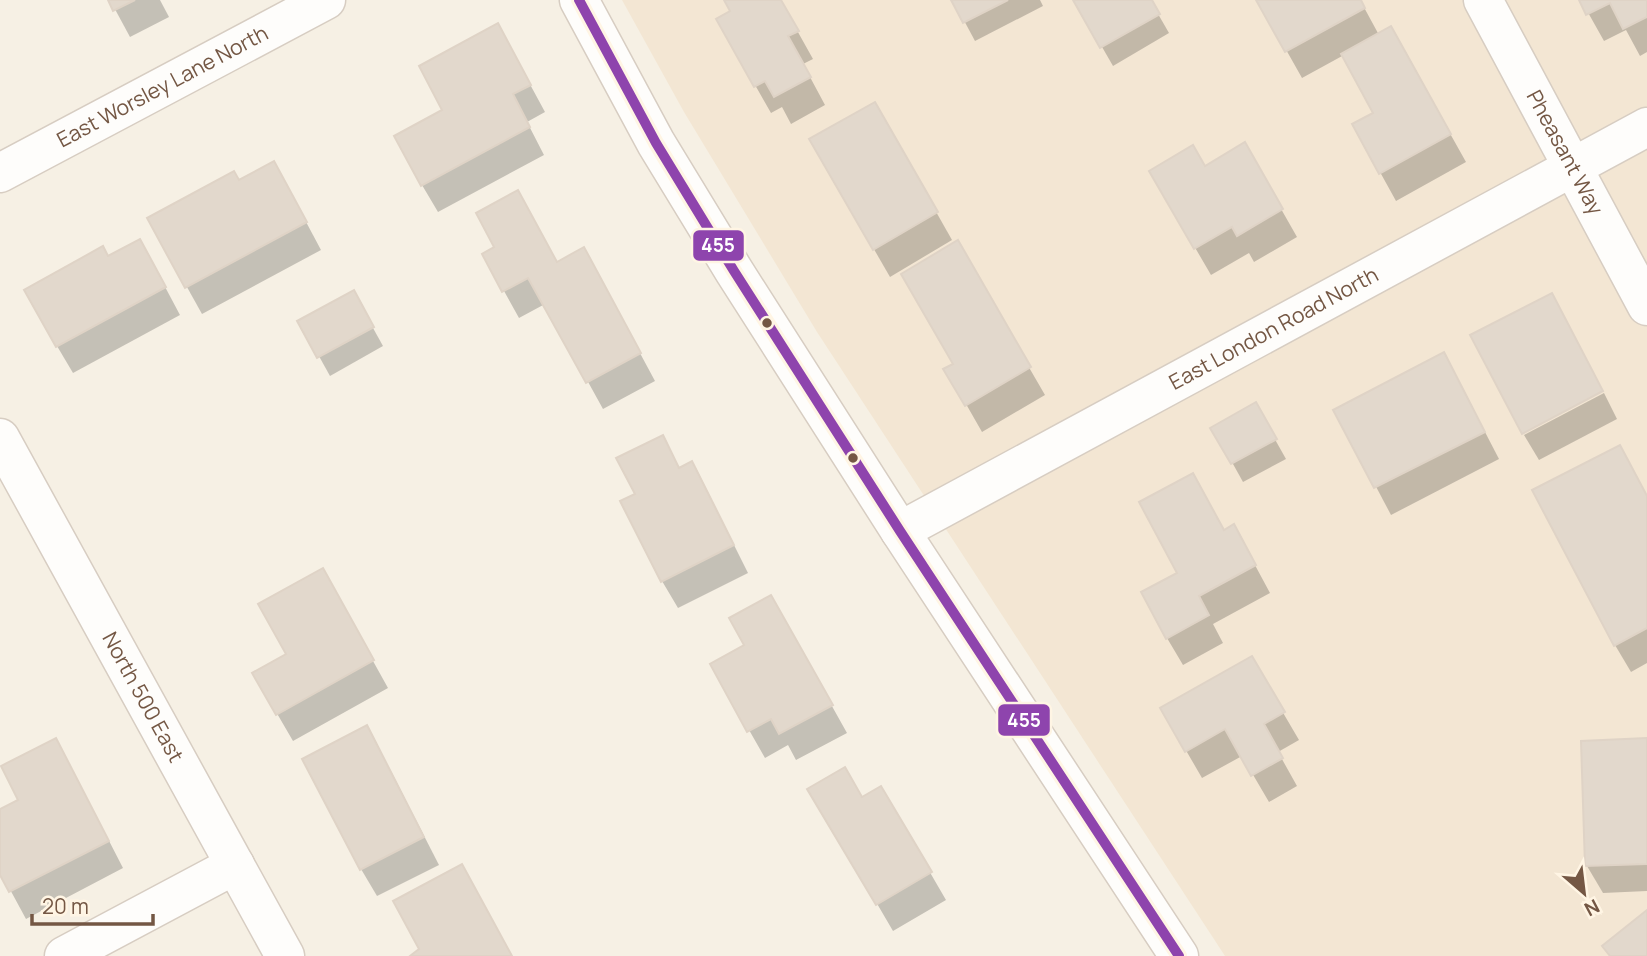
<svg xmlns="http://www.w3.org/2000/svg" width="1647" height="956" font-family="Manrope,sans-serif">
	<rect width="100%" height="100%" fill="#f6f0e4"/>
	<path fill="#f3e6d3" d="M622 0H1647V956H1225L817 332 684 112Z"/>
	<g fill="#0003">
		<path d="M110 0H160L169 17 130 37Z"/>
		<path d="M726 0H780L813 59 803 64 825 105 791 124 782 107 771 113 718 20 732 12Z"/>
		<path d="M953 0H1040L1043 6 975 41Z"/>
		<path d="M1075 0H1150L1169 33 1113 66Z"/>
		<path d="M1258 0H1360L1379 35 1406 55 1466 162 1396 201 1354 125 1376 113 1344 55 1302 78Z"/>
		<path d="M1581 0H1647V52L1640 56 1626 30 1604 41Z"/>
		<path d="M513 53 545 112 527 122 544 155 438 212 422 185 445 111Z"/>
		<path d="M875 104 952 240 890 277 811 140Z"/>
		<path d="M1244 144 1297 237 1254 262 1249 253 1211 275 1151 172 1204 168Z"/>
		<path d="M238 183 289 190 321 250 202 314 149 219Z"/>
		<path d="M533 219 557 264 599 277 655 381 603 409 545 304 519 318 504 291Z"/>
		<path d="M957 243 1045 395 982 432 946 369 955 364Z"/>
		<path d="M108 258 155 268 180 315 73 373 57 346Z"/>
		<path d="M353 292 383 346 330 376 300 322Z"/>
		<path d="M1459 382 1499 459 1391 515 1336 411Z"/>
		<path d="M1604 393 1617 419 1539 460 1524 435Z"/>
		<path d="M1255 404 1286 459 1243 482 1213 428Z"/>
		<path d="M662 437 680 469 707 491 748 573 678 608 662 581 637 495Z"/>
		<path d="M1647 497V663L1631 672 1615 645Z"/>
		<path d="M1224 532 1249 554 1270 593 1213 624 1223 643 1183 665 1167 638Z"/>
		<path d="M338 598 388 688 293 741 254 674 289 654Z"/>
		<path d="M786 624 847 733 796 760 788 745 765 758 712 665Z"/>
		<path d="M1251 658 1299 740 1278 752 1297 786 1269 802 1242 756 1202 778 1162 709Z"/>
		<path d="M1647 740V891L1603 893 1587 866Z"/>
		<path d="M382 754 439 865 377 896 361 869Z"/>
		<path d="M71 767 123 868 26 919 0 871V811L20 800Z"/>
		<path d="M881 788 946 900 893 931 810 789 862 799Z"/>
	</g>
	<g fill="#e2d8cc" stroke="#dfd3c6" stroke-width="2">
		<path d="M108 0H135L113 11Z"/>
		<path d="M724 0H781L799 31 788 36 811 77 774 97 765 81 754 87 716 19 730 11Z"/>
		<path d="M951 0H1008L963 23Z"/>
		<path d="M1073 0H1152L1160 14 1100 48Z"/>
		<path d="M1256 0H1361L1365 8 1285 52Z"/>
		<path d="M1579 0H1647V17L1623 29 1610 3 1586 15Z"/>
		<path d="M498 23 531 85 513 94 530 127 421 186 394 136 442 110 419 66Z"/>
		<path d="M1391 26 1451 134 1379 174 1352 124 1373 113 1341 54Z"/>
		<path d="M875 102 938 212 873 250 809 139Z"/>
		<path d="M1245 142 1283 209 1237 236 1232 227 1194 249 1149 171 1193 145 1205 166Z"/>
		<path d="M274 161 307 222 185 288 147 218 234 171 239 180Z"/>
		<path d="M518 190 557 262 584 247 641 353 586 383 528 278 502 292 482 254 494 247 476 213Z"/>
		<path d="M140 239 166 287 56 347 24 290 103 246 108 256Z"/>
		<path d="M958 240 1031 367 965 406 943 369 953 364 901 274Z"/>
		<path d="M354 290 374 327 317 358 297 321Z"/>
		<path d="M1552 293 1603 391 1522 434 1470 335Z"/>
		<path d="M1444 352 1485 432 1374 488 1333 410Z"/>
		<path d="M1256 402 1277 439 1231 464 1210 428Z"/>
		<path d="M663 435 679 468 692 461 734 545 661 582 620 501 635 494 616 458Z"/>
		<path d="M1620 445 1647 496V628L1614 646 1532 490Z"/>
		<path d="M1193 473 1224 530 1234 524 1256 565 1199 596 1209 615 1166 639 1141 592 1177 573 1139 502Z"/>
		<path d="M323 568 374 660 276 715 252 673 286 654 258 604Z"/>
		<path d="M771 595 833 705 779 734 771 719 747 732 710 664 744 645 729 618Z"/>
		<path d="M1252 656 1285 712 1264 724 1283 758 1251 776 1225 729 1185 752 1160 708Z"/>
		<path d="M367 725 424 837 360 870 302 759Z"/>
		<path d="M56 738 109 841 9 892 0 875V809L18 800 1 766Z"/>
		<path d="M1647 738V864L1585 866 1581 741Z"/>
		<path d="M845 767 862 797 881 786 932 872 876 905 807 789Z"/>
		<path d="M462 864 512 956H410L419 949 393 901Z"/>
		<path d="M1647 910V956H1610L1602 946Z"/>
	</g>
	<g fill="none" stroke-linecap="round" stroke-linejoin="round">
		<g stroke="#d7cdc2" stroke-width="41">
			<g id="minor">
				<path id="s1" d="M1483 0 1647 306"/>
				<path id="s2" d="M0 173 326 0"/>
				<path id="s3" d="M0 438 285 956"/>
				<path id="s4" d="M900 531 1647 127"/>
				<path d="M64 956 235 865"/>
			</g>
		</g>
		<g stroke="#d7cdc2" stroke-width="41">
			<path id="tertiary" d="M579 0 656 143 734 271 900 531 1179 956"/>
		</g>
		<use href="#minor" stroke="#fefdfb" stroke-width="38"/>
		<use href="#tertiary" stroke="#fefdfb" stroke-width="38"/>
		<g stroke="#fff5e4" stroke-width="16">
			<path id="bus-1" d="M579 0 656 143 734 271 900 531 1179 956"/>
		</g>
		<use href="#bus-1" stroke="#8e44ad" stroke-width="10"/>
	</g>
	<g fill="#745744" stroke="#fff5e4" stroke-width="2.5">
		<circle cx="767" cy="323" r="6"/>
		<circle cx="853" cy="458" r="6"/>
	</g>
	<g text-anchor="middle" stroke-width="6" stroke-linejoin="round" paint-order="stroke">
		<g font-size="21" fill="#745744" stroke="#fff5e4">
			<text dy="7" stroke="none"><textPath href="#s2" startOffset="184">East Worsley Lane North</textPath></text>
			<text dy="7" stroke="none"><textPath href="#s1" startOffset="173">Pheasant Way</textPath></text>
			<text dy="7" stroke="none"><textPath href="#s4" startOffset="425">East London Road North</textPath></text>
			<text dy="7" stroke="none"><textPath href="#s3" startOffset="296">North 500 East</textPath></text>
		</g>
	</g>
	<g stroke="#fff5e4" stroke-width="2.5">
		<rect x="692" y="229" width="53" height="33" rx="7" fill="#8e44ad"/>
		<rect x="997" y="703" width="54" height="34" rx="7" fill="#8e44ad"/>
	</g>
	<g font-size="19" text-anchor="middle" font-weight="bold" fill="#fff">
		<text x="718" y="252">455</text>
		<text x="1024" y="727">455</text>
	</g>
	<g transform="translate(1584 893) rotate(152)" stroke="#fff5e4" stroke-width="5" paint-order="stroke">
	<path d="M0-5L12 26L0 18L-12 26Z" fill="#745744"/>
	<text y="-10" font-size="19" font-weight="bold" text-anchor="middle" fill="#745744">N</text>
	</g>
	<path d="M32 914v10h121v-10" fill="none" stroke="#745744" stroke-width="3.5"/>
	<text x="42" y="914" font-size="21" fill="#745744" stroke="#fff5e4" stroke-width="5" paint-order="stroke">20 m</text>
</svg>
